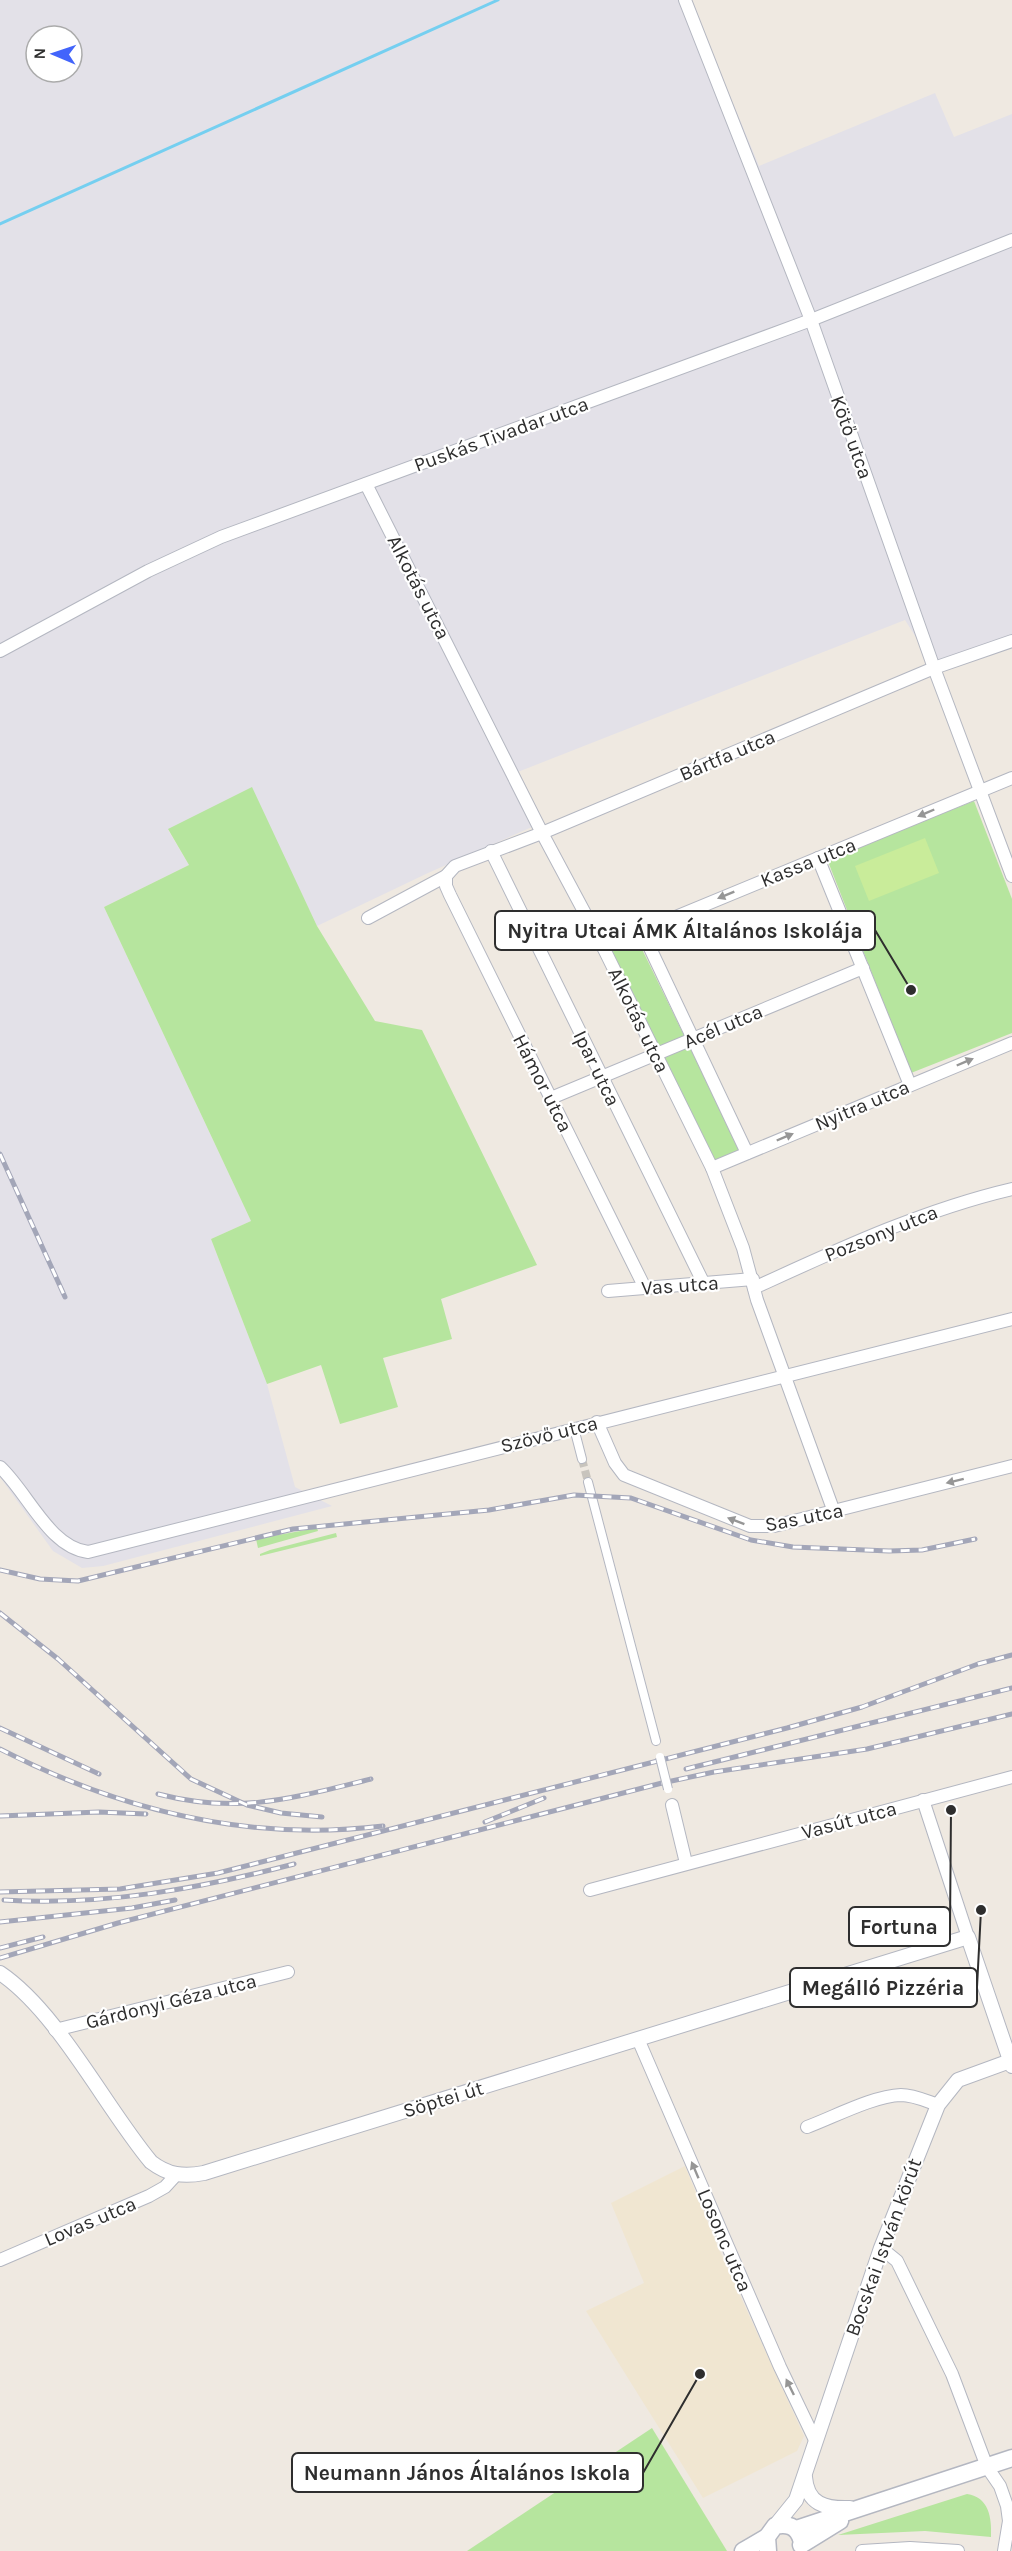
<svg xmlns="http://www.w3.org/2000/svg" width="1012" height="2551" font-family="Karla,sans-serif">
	<rect width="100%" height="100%" fill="#efe9e1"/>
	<path fill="#e3e1e8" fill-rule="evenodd" d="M0 0H690L759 166 935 93 954 137 1012 114V639L934 666 905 620 510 775 532 827 428 873 317 926 251 788 168 830 189 865 104 907 251 1221 211 1239 267 1384 295 1487 332 1506 103 1566 82 1568 53 1551 0 1477ZM36 36H72V72H36Z"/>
	<path fill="#f0e6d1" d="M685 2166 718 2247 804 2436 797 2451 703 2498 586 2311 644 2283 611 2203Z"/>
	<g fill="#b6e59e">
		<path d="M252 787 317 926 375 1021 422 1030 537 1265 441 1299 452 1339 383 1358 398 1407 340 1424 321 1365 267 1384 211 1239 251 1221 104 907 189 865 168 829Z"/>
		<path d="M974 801 1012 899V1033L911 1073 827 859Z"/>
		<path d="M637 939 740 1150 714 1163 611 952Z"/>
		<path d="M317 1528 318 1531 258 1548 256 1539Z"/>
		<path d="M336 1533 337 1537 260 1556V1554L270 1550Z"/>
		<path d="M652 2428 727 2551H467Z"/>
		<path d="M967 2494C989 2497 992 2518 991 2537L925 2531 838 2535Z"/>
	</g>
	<path fill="#c9ec9a" d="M925 838 939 873 869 901 855 866Z"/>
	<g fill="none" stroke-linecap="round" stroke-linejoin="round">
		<path stroke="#75cff0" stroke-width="3" d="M0 224 498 0"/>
		<path stroke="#c8c4bd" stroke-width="8" stroke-dasharray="8 4" stroke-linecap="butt" d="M582 1459 588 1482"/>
		<g stroke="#b4b7c1" stroke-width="10">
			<g id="pedestrian">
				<path d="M574 1428 582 1459"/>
				<path d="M588 1482 656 1741"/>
			</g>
		</g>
		<g stroke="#b4b7c1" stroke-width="14">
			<g id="minor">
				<path d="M685 0 811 320 934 668 1012 876"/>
				<path d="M366 484 542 833 603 947 712 1168 743 1248 757 1300 834 1512"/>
				<path d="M0 651 148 571 221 537 811 320 1012 240"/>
				<path d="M491 851 704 1284"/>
				<path d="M818 858 910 1085"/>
				<path d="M446 876V886L450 895 645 1288"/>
				<path d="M368 918 446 876 455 866 542 833 934 668 1012 641"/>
				<path d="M641 929 747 1153"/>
				<path d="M603 947 1012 778"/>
				<path d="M551 1098 863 968"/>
				<path d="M712 1168 1012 1043"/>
				<path d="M754 1288C837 1250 922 1210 1012 1189"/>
				<path d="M608 1291 753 1279"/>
				<path d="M597 1422 615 1463 624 1475 750 1526H774L1012 1466"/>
				<path d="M0 1467C28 1493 49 1547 88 1552L1012 1319"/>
				<path d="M923 1800 968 1937"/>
				<path d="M672 1805 686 1863"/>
				<path d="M590 1890 1012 1777"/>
				<path d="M55 2030 288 1972"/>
				<path d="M638 2039 780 2367 815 2440"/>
				<path d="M807 2127C834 2117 873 2096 901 2095 914 2095 926 2101 938 2105"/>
				<path d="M881 2248 897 2261 952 2374 987 2467 1000 2486 1007 2506 1009 2521 1004 2551"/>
				<path d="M0 2260 149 2196 165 2187 176 2175"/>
				<path d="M862 2551 910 2548 958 2551"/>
			</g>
		</g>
		<g stroke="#b4b7c1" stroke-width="16">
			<g id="tertiary">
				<path d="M0 1973C58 2012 105 2107 151 2162 168 2175 183 2177 204 2173L968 1937 1012 2066"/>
				<path d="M805 2477C807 2504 825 2509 850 2508"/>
				<path d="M775 2526 796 2500 881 2248 938 2105 958 2080 1010 2061"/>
			</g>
		</g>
		<g stroke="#b4b7c1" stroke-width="19">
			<g id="secondary">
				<path d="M796 2529 1012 2458"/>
				<path d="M801 2545 840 2521"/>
				<path d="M743 2551 767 2537"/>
				<path d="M768 2551 767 2537 775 2526C787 2523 797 2526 801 2539"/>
			</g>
		</g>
		<use href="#pedestrian" stroke="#fff" stroke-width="8"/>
		<use href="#minor" stroke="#fff" stroke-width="12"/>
		<use href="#tertiary" stroke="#fff" stroke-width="14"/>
		<use href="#secondary" stroke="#fff" stroke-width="16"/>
		<g stroke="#a3a6b8" stroke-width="5">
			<g id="rail">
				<path d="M0 1154 65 1297"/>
				<path d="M0 1570 40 1579 78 1581 293 1529 489 1510 574 1495 631 1498 751 1540 793 1547 889 1551 922 1550 975 1539"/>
				<path d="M0 1613 58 1659 191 1779 247 1805 281 1813 322 1817"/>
				<path d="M0 1728 99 1774"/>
				<path d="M0 1749C119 1810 249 1842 383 1826"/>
				<path d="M686 1769 1012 1688"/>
				<path d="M158 1794C239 1815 293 1798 371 1779"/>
				<path d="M0 1816 99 1812 146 1814"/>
				<path d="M485 1822 544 1798"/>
				<path d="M0 1892 120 1889 218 1873 787 1728 862 1707 978 1664 1012 1655"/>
				<path d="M4 1900C103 1906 198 1889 294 1864"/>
				<path d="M0 1922 132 1908 175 1900"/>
				<path d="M0 1948 43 1937"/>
				<path d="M0 1958 118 1923 662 1783 714 1772 867 1749 1012 1714"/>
			</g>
		</g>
		<use href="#rail" stroke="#fff" stroke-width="3" stroke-dasharray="9" stroke-linecap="butt"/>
		<g stroke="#b4b7c1" stroke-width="10" stroke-linecap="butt">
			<path id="pedestrian-bridge" d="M660 1757 668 1789"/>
		</g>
		<use href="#pedestrian-bridge" stroke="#fff" stroke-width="8"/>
	</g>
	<defs><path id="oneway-solid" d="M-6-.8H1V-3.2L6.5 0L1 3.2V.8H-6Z" transform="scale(1.5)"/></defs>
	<g fill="#969696">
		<use href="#oneway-solid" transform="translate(926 813) rotate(157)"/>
		<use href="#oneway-solid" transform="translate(726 895) rotate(158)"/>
		<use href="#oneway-solid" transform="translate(965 1062) rotate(-23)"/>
		<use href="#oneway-solid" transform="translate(785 1137) rotate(-23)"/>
		<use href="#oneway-solid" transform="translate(955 1481) rotate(166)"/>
		<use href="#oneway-solid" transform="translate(736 1521) rotate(-159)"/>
		<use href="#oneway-solid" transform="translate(695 2170) rotate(-113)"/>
		<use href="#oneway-solid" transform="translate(790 2387) rotate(-116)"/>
	</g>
	<g text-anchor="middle" stroke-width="4.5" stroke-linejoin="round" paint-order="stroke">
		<g font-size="20" fill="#2e2e2e" stroke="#fff">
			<text transform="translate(501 434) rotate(-20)" y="7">Puskás Tivadar utca</text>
			<text transform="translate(852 437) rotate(70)" y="7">Kötő utca</text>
			<text transform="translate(419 587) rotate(63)" y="7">Alkotás utca</text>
			<text transform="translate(727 755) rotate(-23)" y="7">Bártfa utca</text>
			<text transform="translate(808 862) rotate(-22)" y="7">Kassa utca</text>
			<text transform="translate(639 1020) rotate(64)" y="7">Alkotás utca</text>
			<text transform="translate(723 1026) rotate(-23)" y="7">Acél utca</text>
			<text transform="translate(597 1068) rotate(64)" y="7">Ipar utca</text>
			<text transform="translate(543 1083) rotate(63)" y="7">Hámor utca</text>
			<text transform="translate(862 1105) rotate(-23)" y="7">Nyitra utca</text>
			<text transform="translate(881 1233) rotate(-22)" y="7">Pozsony utca</text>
			<text transform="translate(680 1285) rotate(-4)" y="7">Vas utca</text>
			<text transform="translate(549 1434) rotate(-14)" y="7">Szövő utca</text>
			<text transform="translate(804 1517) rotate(-11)" y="7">Sas utca</text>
			<text transform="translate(849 1820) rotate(-15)" y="7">Vasút utca</text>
			<text transform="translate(171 2001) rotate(-14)" y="7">Gárdonyi Géza utca</text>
			<text transform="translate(443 2099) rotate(-17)" y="7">Söptei út</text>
			<text transform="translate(90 2221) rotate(-23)" y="7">Lovas utca</text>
			<text transform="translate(725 2240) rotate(67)" y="7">Losonc utca</text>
			<text transform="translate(883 2247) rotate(-70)" y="7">Bocskai István körút</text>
		</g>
	</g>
	<path fill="none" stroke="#2e2e2e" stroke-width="2" d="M911 990L875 930M951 1810L950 1927M981 1910L977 1987M700 2374L643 2473"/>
	<g fill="#2e2e2e" stroke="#fff" stroke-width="2">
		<circle cx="911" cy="990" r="6"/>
		<circle cx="951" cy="1810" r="6"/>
		<circle cx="981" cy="1910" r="6"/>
		<circle cx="700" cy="2374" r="6"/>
	</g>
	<g fill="#fff" stroke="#2e2e2e" stroke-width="2">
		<rect x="495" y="911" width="380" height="39" rx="6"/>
		<rect x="849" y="1907" width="101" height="39" rx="6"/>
		<rect x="790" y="1968" width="187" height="39" rx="6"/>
		<rect x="292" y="2453" width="351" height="39" rx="6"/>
	</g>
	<g font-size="21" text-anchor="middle" font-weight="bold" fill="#2e2e2e">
		<text x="685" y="938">Nyitra Utcai ÁMK Általános Iskolája</text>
		<text x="899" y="1934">Fortuna</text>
		<text x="883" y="1995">Megálló Pizzéria</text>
		<text x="467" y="2480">Neumann János Általános Iskola</text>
	</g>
	<g transform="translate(54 54) rotate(272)"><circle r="28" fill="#ffffff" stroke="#ababab" stroke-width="1.5"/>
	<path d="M0-4.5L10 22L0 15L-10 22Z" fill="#4264fb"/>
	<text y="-9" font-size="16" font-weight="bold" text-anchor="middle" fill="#2e2e2e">N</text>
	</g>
</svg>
